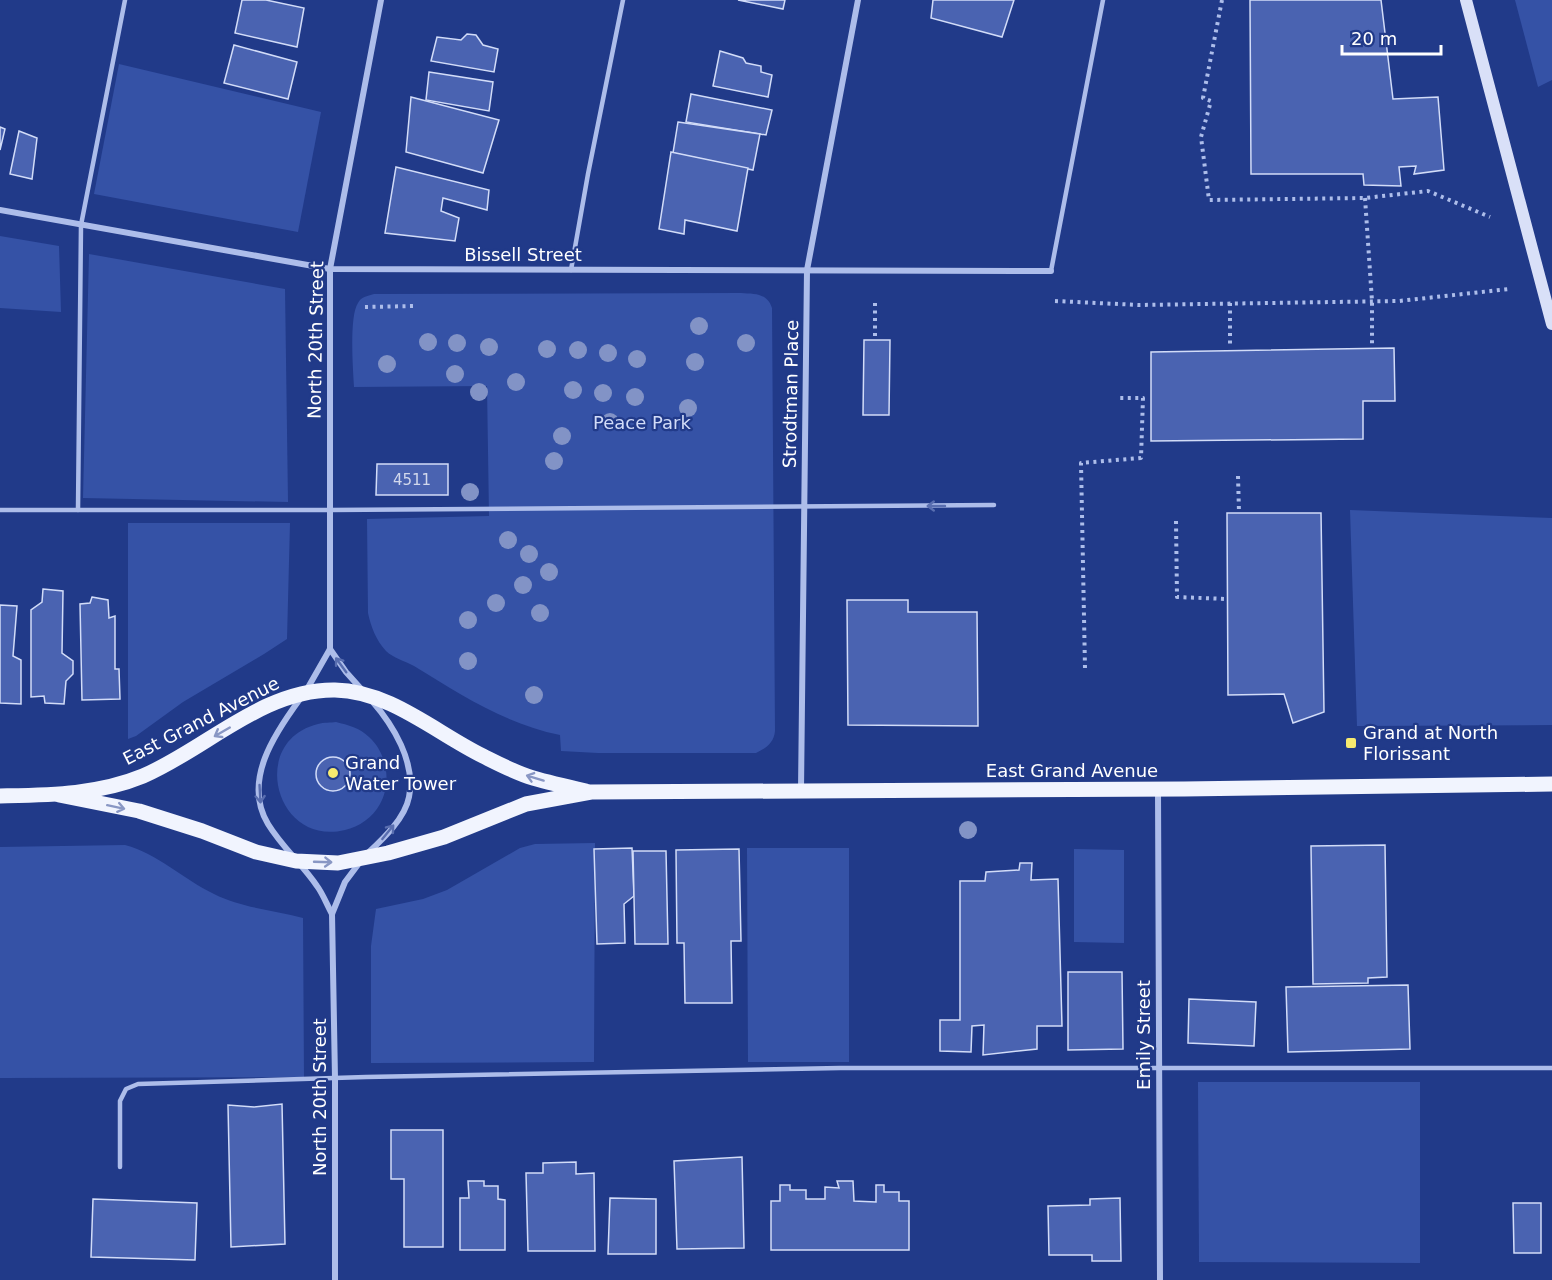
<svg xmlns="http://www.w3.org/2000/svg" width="1552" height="1280" font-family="'DejaVu Sans',sans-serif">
	<rect width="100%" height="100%" fill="#213a89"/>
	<g fill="#3552a6" fill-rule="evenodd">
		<path d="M1515 0H1552V80L1538 87Z"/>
		<path d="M119 64 321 112 298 232 94 194Z"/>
		<path d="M0 236 59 246 61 312 0 308Z"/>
		<path d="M89 254 285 289 288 502 83 498Z"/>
		<path d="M741 293C755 294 767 293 772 308L775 731C774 743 766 748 756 753H598L561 751 560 735C506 724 461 695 414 666 405 661 393 658 386 651 376 640 371 627 368 613L367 519 489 516 487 386 354 387C353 370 349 316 358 303 361 297 367 296 374 294Z"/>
		<path d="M1350 510 1552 518V725L1357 726Z"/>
		<path d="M128 523H290L287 639 264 654 183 702 136 736 128 739Z"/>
		<path d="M336 722C348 725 360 728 369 737 387 753 392 783 380 804 373 817 359 827 345 830 275 847 248 741 318 724 324 722 331 723 336 722ZM338 757 350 767V780L340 791C323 791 317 786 316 768L325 758Z"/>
		<path d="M595 843 594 1062 371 1063V946L376 909 423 899 447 890 520 848 535 844Z"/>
		<path d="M125 845C158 854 183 879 214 894 242 908 273 910 303 918L304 1077 0 1078V847Z"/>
		<path d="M747 848H849V1062H748Z"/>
		<path d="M1074 849 1124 850V943L1074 942Z"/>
		<path d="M1198 1082H1420V1263L1199 1262Z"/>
	</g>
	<g fill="#4a63b1" stroke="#d2dcf8" stroke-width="1.5">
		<path d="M242 0H266L304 8 297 47 235 33Z"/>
		<path d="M738 0H785L783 9Z"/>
		<path d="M933 0H1014L1002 37 931 18Z"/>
		<path d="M1250 0H1381L1393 99 1438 97 1444 170 1414 174 1416 166 1399 167 1401 186 1364 185 1363 174H1251Z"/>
		<path d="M467 34 476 35 483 45 498 49 494 72 431 61 437 37 461 40Z"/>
		<path d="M234 45 297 62 288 99 224 83Z"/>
		<path d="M720 51 743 58 746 63 761 66V72L772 75 768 97 713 86Z"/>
		<path d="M429 72 493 82 489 111 426 100Z"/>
		<path d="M691 94 772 110 766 135 686 122Z"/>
		<path d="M411 97 499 120 483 173 406 152Z"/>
		<path d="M678 122 760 134 753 170 673 153Z"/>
		<path d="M0 127 5 129 0 150Z"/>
		<path d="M19 131 37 138 32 179 10 174Z"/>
		<path d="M671 152 748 168 737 231 685 220 684 234 659 229Z"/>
		<path d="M396 167 489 190 487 210 443 198 441 211 459 218 455 241 385 233Z"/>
		<path d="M864 340H890L889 415H863Z"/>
		<path d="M1394 348 1395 401H1363V439L1151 441V352Z"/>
		<path d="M377 464H448V495H376Z"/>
		<path d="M1227 513H1321L1324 712 1293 723 1284 694 1228 695Z"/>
		<path d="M43 589 63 591 62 653 73 661V674L66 681 64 704 45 703 44 696 31 697V610L42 602Z"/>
		<path d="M92 597 108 600 109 618 115 616V669H119L120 699 82 700 80 604 90 603Z"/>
		<path d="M847 600H908V612H977L978 726 848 725Z"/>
		<path d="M0 605 17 606 13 656 21 660V704L0 703Z"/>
		<circle cx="333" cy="774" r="17"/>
		<path d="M1385 845 1387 977 1368 978V983L1313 984 1311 846Z"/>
		<path d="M632 848 634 896 624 904 625 943 597 944 594 849Z"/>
		<path d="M739 849 741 941H731L732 1003H685L684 943H677L676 850Z"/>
		<path d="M633 851H666L668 944H635Z"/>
		<path d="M1020 863H1032L1031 880 1058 879 1062 1026H1037V1049L983 1055 984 1025 972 1026 971 1052 940 1051V1020H960V881H985L986 872 1019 870Z"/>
		<path d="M1068 972H1122L1123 1049 1068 1050Z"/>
		<path d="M1408 985 1410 1049 1288 1052 1286 987Z"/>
		<path d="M1189 999 1256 1002 1254 1046 1188 1043Z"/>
		<path d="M282 1104 285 1244 231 1247 228 1105 254 1107Z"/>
		<path d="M391 1130H443V1247H404V1179H391Z"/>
		<path d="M742 1157 744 1248 677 1249 674 1161Z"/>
		<path d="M576 1162V1174L594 1173 595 1251H528L526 1173H543V1163Z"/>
		<path d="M468 1181H484V1186H498V1199L505 1200V1250H460V1198H469Z"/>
		<path d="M837 1181H853L854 1201 876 1202V1185H884V1192H899V1201H909V1250H771V1201H780V1185H790V1190H806V1199H825V1187L839 1188Z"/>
		<path d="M610 1198 656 1199V1254H608Z"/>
		<path d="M1120 1198 1121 1261H1092V1255H1049L1048 1206 1090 1205V1199Z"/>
		<path d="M93 1199 197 1203 195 1260 91 1257Z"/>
		<path d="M1513 1203H1541V1253H1514Z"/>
	</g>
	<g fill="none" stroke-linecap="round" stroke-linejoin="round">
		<g stroke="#adbdea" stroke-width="4" stroke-dasharray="3 4.5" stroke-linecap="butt">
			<path d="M1222 0 1203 98 1211 101 1201 137 1209 200 1365 198 1428 191 1490 217"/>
			<path d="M1365 198 1372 301V347"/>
			<path d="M1055 301 1139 305 1399 301 1509 289"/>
			<path d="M1230 303V348"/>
			<path d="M365 307 416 306"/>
			<path d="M875 336V299"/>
			<path d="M1238 476 1239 512"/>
			<path d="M1176 521 1177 597 1226 599"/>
			<path d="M1085 668 1081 463 1141 458 1143 398H1116"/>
		</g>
		<g stroke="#adbdea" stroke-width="4.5">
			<path d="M571 270 588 174 623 0"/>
			<path d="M1051 271 1103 0"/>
			<path d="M0 510H330L994 505"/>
			<path d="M78 510 81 225 125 0"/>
			<path d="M120 1167V1101L126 1089 138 1084 366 1077 840 1068H1552"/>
		</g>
		<g stroke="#adbdea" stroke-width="6">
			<path d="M0 210 330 269 1051 271"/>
			<path d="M330 649 346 672 363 691"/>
			<path d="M306 691 330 649V269L381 0"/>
			<path d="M300 699C275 733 242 781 268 824 282 847 302 864 317 886 323 894 327 905 332 914"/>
			<path d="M801 790 807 270 858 0"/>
			<path d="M1158 790 1160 1280"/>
			<path d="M369 852C384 838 405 818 409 797 416 762 393 725 372 701"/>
			<path d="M335 1280V1078L332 914 345 882 360 862"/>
		</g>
		<path stroke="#d9e0f8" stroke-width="12" d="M1466 0 1552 324"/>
		<g stroke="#f1f4fe" stroke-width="15">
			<path d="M59 795 139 811 202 831 256 852 296 861 338 863 388 853 444 837 526 804 591 792 1184 789 1552 784"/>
			<path d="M0 796C48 795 97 795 143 776 206 749 263 689 335 690 390 691 436 733 483 756 499 764 516 773 533 778 550 783 568 787 586 791"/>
		</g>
	</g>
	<g fill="#8293c6">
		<circle cx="699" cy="326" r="9"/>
		<circle cx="428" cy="342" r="9"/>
		<circle cx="457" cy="343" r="9"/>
		<circle cx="746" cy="343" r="9"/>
		<circle cx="489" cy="347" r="9"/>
		<circle cx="547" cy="349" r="9"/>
		<circle cx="578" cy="350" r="9"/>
		<circle cx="608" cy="353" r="9"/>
		<circle cx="637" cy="359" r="9"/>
		<circle cx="695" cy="362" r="9"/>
		<circle cx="387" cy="364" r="9"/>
		<circle cx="455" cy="374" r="9"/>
		<circle cx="516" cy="382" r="9"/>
		<circle cx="573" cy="390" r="9"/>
		<circle cx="479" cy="392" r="9"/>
		<circle cx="603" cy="393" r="9"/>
		<circle cx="635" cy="397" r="9"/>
		<circle cx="688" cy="408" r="9"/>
		<circle cx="610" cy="422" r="9"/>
		<circle cx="562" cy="436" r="9"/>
		<circle cx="554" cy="461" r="9"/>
		<circle cx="470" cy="492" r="9"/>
		<circle cx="508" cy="540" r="9"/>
		<circle cx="529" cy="554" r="9"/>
		<circle cx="549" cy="572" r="9"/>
		<circle cx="523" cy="585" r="9"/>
		<circle cx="496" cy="603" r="9"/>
		<circle cx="540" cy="613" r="9"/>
		<circle cx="468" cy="620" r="9"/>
		<circle cx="468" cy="661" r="9"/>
		<circle cx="534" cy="695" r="9"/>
		<circle cx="968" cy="830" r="9"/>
	</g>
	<defs><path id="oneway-shaft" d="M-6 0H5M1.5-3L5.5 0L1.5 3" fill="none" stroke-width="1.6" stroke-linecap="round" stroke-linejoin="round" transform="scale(1.5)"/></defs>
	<g stroke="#596eb0">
		<use href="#oneway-shaft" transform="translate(936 506) rotate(180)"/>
		<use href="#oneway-shaft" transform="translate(341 665) rotate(-126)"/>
		<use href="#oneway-shaft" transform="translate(260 794) rotate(87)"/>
		<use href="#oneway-shaft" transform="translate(388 832) rotate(-51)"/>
	</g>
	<g stroke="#8997c4">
		<use href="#oneway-shaft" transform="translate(222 732) rotate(150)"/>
		<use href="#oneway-shaft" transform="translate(535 778) rotate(-163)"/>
		<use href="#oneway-shaft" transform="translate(116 807) rotate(12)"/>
		<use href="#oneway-shaft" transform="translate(323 862) rotate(2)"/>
	</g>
	<g fill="#f7ea6f" stroke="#213a89" stroke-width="2">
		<rect x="1345" y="737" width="12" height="12" rx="3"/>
		<circle cx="333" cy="773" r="6"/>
	</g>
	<g text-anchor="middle" stroke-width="4.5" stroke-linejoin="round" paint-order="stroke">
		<g font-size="15" fill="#d2d8ec">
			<text x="412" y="485">4511</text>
		</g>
		<g font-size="18" fill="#fff" stroke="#213a89">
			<text x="523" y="261">Bissell Street</text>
			<text transform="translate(316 340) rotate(-89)" y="6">North 20th Street</text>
			<text transform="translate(791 394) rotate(-89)" y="6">Strodtman Place</text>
			<text transform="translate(201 721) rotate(-27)" y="6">East Grand Avenue</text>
			<text x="1072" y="777">East Grand Avenue</text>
			<text transform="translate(1144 1035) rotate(-90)" y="6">Emily Street</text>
			<text transform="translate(320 1097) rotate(-90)" y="6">North 20th Street</text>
		</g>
		<g font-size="18" fill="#d2dcf8" stroke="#213a89">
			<text x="642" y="429">Peace Park</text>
		</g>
		<g font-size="18" fill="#fff" stroke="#213a89" text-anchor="start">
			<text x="1363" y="739">Grand at North<tspan x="1363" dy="21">Florissant</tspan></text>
			<text x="345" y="769">Grand<tspan x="345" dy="21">Water Tower</tspan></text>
		</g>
	</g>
	<path d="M1342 45v9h99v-9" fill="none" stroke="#ffffff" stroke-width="3"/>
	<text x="1351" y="45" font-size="18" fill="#ffffff" stroke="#213a89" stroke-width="4.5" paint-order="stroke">20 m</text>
</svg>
